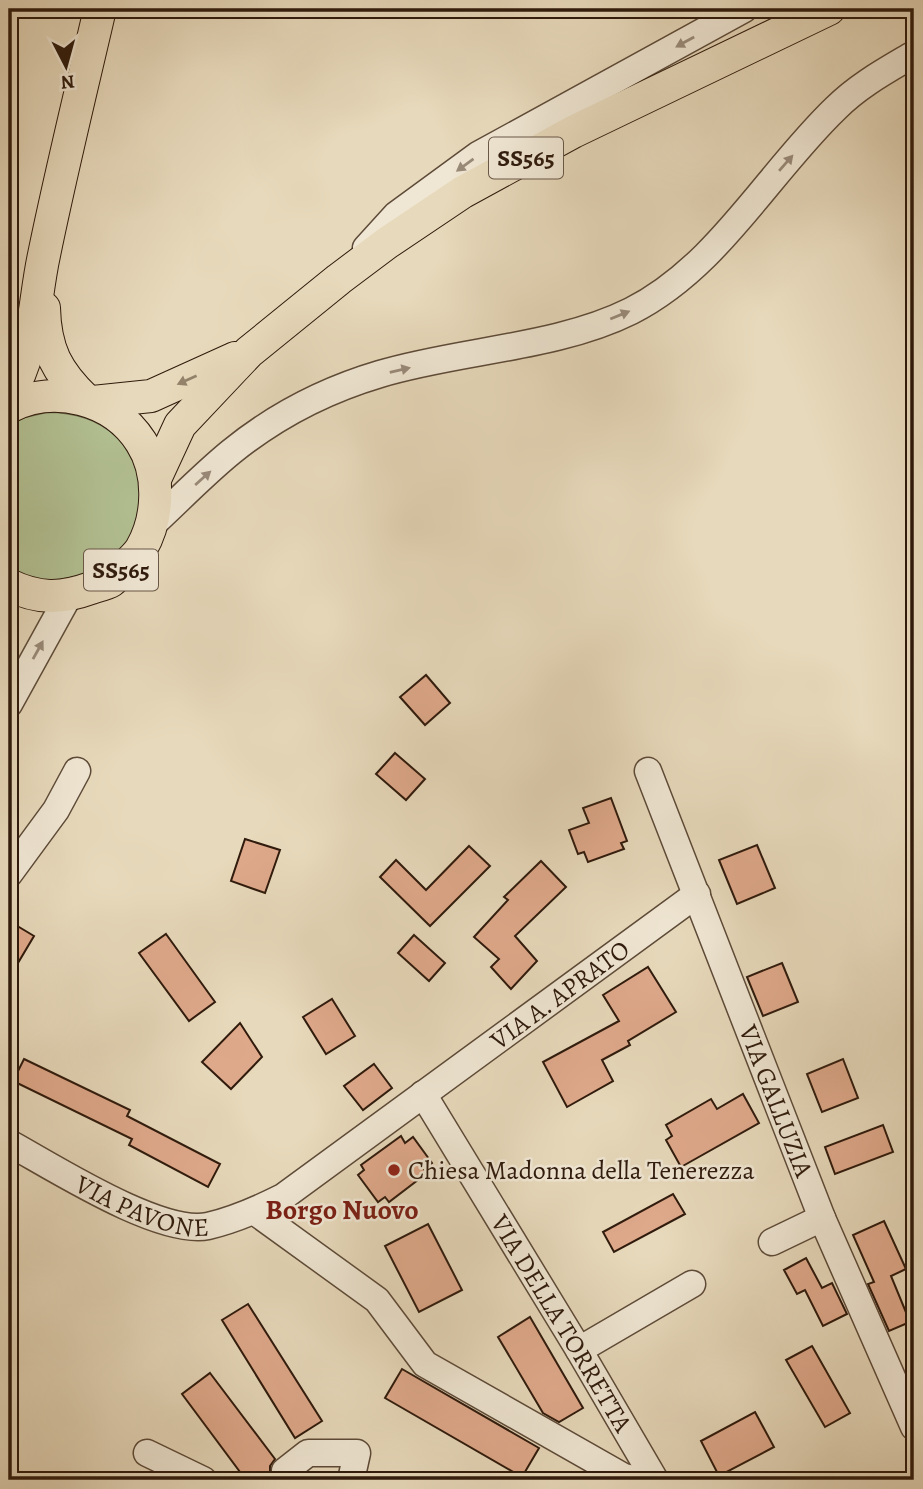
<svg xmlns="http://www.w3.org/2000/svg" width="923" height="1489" font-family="Alegreya,serif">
	<rect width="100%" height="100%" fill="#e7d9bb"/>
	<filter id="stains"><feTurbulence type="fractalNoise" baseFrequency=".00286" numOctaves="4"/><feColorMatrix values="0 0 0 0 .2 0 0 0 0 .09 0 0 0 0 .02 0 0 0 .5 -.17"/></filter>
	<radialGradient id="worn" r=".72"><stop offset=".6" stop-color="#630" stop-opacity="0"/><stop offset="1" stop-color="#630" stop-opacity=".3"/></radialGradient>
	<path fill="#b2c092" stroke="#706d4f" stroke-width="2" d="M47 412C102 412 143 444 140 503 138 522 133 537 120 551 112 558 105 568 96 572 88 575 78 576 70 578 49 583 27 580 9 568V426L21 418Z"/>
	<g fill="#dfa98b" stroke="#2f1a0c" stroke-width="2">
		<path d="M426 675 450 703 425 725 400 697Z"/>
		<path d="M395 753 425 779 406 800 376 774Z"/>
		<path d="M611 798 627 841 621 843 624 849 588 862 584 852 578 854 569 830 589 823 583 808Z"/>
		<path d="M245 839 280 850 265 893 231 881Z"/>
		<path d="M757 845 775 888 737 904 719 860Z"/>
		<path d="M469 846 490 866 430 926 380 877 396 860 426 890Z"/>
		<path d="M541 861 566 887 515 936 537 961 511 989 491 967 499 959 474 937 508 900 504 897Z"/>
		<path d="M9 921 34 936 9 978Z"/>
		<path d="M166 934 215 1002 189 1021 139 953Z"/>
		<path d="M414 935 445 963 429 981 398 953Z"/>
		<path d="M782 963 798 1002 763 1016 747 977Z"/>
		<path d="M648 967 676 1012 628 1041 630 1045 602 1060 613 1081 567 1107 543 1062 619 1021 603 995Z"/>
		<path d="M332 999 355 1036 326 1054 303 1017Z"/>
		<path d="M240 1023 262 1057 231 1089 202 1062Z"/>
		<path d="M24 1059 130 1110 127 1116 220 1164 208 1187 129 1145 132 1139 13 1081Z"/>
		<path d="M843 1059 858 1098 822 1112 807 1074Z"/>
		<path d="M374 1064 392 1088 363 1110 344 1086Z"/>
		<path d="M743 1094 759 1123 681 1167 666 1140 672 1136 666 1125 711 1099 717 1109Z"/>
		<path d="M883 1125 893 1152 835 1174 825 1147Z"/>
		<path d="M401 1136 405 1143 413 1137 432 1163 424 1169 427 1173 389 1202 385 1197 378 1202 358 1175 364 1170 361 1165Z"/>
		<path d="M673 1194 685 1214 614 1252 603 1232Z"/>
		<path d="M884 1221 906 1269 891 1276 910 1322 889 1331 868 1284 874 1282 853 1235Z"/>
		<path d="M428 1224 462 1290 419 1312 385 1246Z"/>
		<path d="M806 1258 822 1288 832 1283 847 1314 823 1326 805 1290 797 1294 784 1270Z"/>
		<path d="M248 1304 322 1421 295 1438 222 1320Z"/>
		<path d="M530 1317 583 1408 559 1422 543 1413 498 1337Z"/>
		<path d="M812 1346 850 1413 825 1427 786 1360Z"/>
		<path d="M402 1369 539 1448 522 1477 385 1398Z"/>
		<path d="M210 1373 275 1459 270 1466V1478L267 1480H246L182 1394Z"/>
		<path d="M755 1412 774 1447 719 1476 701 1441Z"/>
	</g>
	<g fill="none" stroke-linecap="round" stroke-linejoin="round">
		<g stroke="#5d4a38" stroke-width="29">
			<g id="minor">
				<path d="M366 248 396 215 478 155 744 9"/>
				<path d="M153 524C179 500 204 474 231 452 274 417 326 390 380 374 459 350 557 348 631 311 718 267 767 174 836 108 859 85 887 70 914 54"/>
				<path d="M9 704 68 597"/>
				<path id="s1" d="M648 771 822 1218 914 1427"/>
				<path d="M9 874 56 810 77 771"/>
				<path id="s2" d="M423 1094 579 1350 655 1480"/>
				<path id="s3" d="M9 1143C53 1167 160 1236 208 1226 234 1220 259 1209 283 1197L697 894"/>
				<path d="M254 1211 377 1300 425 1364 624 1477 638 1480"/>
				<path d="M772 1242 822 1218"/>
				<path d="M579 1350 692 1284"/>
				<path d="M147 1453 203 1480"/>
				<path d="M286 1480 285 1471 308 1453H357L351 1480"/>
			</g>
		</g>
		<g stroke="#2f1a0c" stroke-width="34">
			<g id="major">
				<path d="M44 308C45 350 57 372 86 400"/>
				<path d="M9 394C35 354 34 300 44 255 61 172 81 91 100 9"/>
				<path d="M93 402 151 396 235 358"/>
				<path d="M9 407C54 384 113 398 141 442 161 473 159 518 141 549 136 557 128 563 122 569 119 573 115 578 111 581 106 584 97 586 91 588 61 599 38 599 9 585"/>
				<path d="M155 479 180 425 249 352 339 279 387 243 463 192 573 132 829 9"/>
			</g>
		</g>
		<use href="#minor" stroke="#efe6d3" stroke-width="26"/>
		<use href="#major" stroke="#e7d9bb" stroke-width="32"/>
	</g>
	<defs><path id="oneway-solid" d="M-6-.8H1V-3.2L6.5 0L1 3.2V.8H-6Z" transform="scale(1.75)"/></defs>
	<g fill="#998a79">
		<use href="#oneway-solid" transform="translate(685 42) rotate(151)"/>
		<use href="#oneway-solid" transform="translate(786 163) rotate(-49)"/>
		<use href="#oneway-solid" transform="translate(465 165) rotate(144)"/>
		<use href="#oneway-solid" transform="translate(620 315) rotate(-22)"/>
		<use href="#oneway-solid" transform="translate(400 370) rotate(-13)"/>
		<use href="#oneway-solid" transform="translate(203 478) rotate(-42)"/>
		<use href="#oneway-solid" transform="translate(38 650) rotate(-61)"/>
	</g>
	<use fill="#94836c" href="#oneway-solid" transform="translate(187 380) rotate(156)"/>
	<circle fill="#8f2418" stroke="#efe6d3" stroke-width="2.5" cx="394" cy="1170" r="7"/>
	<g text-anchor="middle" stroke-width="5" stroke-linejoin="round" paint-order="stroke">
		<g fill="#efe6d3" stroke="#695748" stroke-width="2">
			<rect x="489" y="137.5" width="74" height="41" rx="5"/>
			<rect x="84" y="549.5" width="74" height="41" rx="5"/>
		</g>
		<g font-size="24" font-weight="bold" fill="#2f1a0c">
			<text x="526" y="166">SS565</text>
			<text x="121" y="578">SS565</text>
		</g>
		<g font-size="26" fill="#2f1a0c" stroke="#efe6d3">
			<text dy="9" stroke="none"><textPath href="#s3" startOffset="642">VIA A. APRATO</textPath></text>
			<text dy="9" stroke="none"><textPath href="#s1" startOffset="354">VIA GALLUZIA</textPath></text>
			<text dy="9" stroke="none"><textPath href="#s3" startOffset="149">VIA PAVONE</textPath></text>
			<text dy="9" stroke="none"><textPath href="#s2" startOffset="268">VIA DELLA TORRETTA</textPath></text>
		</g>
		<g font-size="26" fill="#2f1a0c" stroke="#efe6d3" text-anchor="start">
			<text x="408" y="1179">Chiesa Madonna della Tenerezza</text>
		</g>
		<g font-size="28" font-weight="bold" fill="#7a1f14" stroke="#efe6d3">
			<text x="342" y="1219">Borgo Nuovo</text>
		</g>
	</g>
	<rect width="923" height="1489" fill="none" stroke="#e7d9bb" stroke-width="35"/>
	<rect x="10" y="10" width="902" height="1468" fill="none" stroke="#2f1a0c" stroke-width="3.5"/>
	<rect x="18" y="18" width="888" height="1454" fill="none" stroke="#2f1a0c" stroke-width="2"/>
	<g transform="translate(66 66) rotate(174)" stroke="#efe6d3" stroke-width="5" paint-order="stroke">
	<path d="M0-5L12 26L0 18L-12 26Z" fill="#2f1a0c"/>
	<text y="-10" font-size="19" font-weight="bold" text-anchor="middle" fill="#2f1a0c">N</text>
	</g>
	<rect width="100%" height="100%" filter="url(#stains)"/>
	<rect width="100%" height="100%" fill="url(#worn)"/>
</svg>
